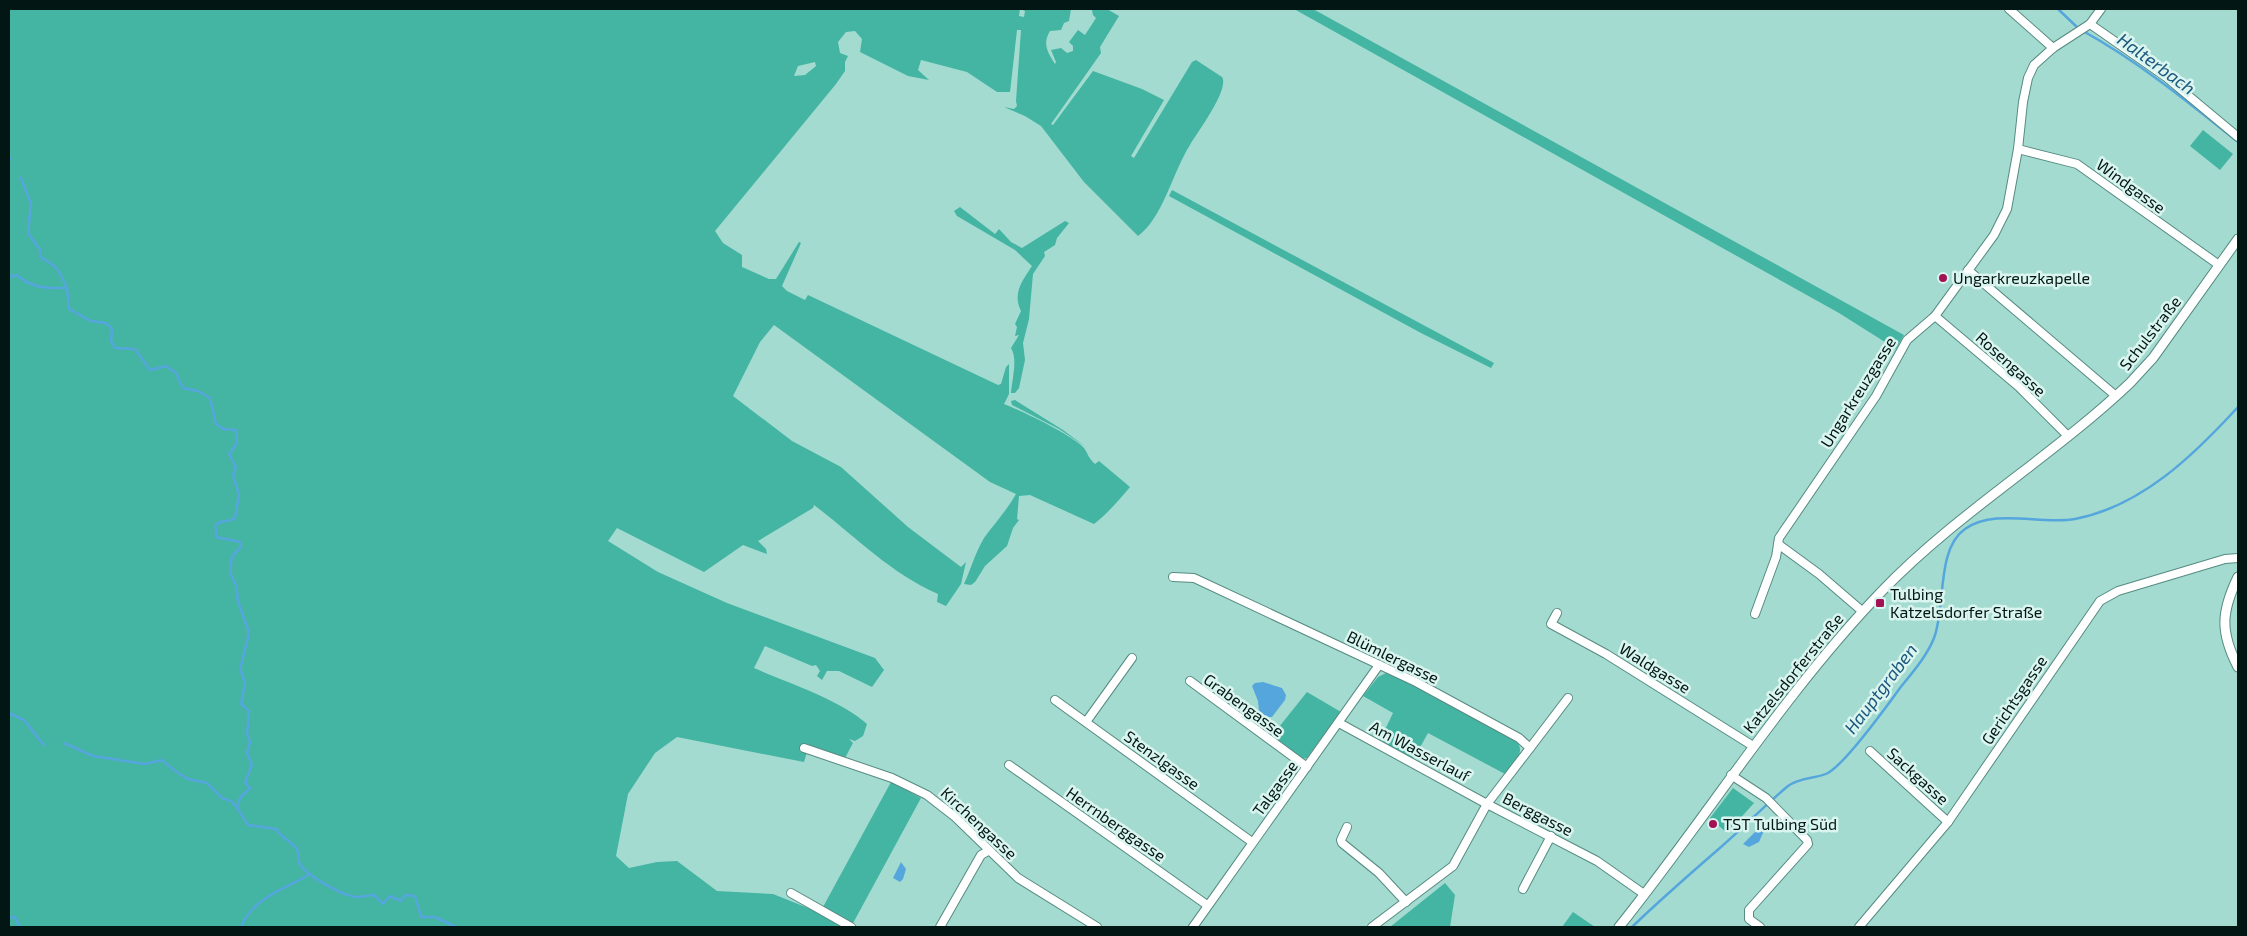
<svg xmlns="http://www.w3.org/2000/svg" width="2247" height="936" font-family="'Exo 2',sans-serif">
	<rect width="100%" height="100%" fill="#a3dbd0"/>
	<g fill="#44b4a3" fill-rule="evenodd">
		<path d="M9 9H1020L1019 16 1024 17 1025 11 1020 9H1071L1069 21 1064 23 1061 30 1050 31C1042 44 1048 53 1055 64L1056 62 1051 50 1061 48 1067 53 1073 51V46L1069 42 1078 30 1085 35 1096 18 1093 15 1092 10 1107 9 1119 16 1100 47 1101 53 1051 124 1053 125 1093 71 1142 89 1164 100 1131 156 1134 158 1192 62 1196 60 1222 77C1230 89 1197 133 1190 145 1173 171 1163 218 1138 236L1084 182 1041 126 1025 116 1004 107 1014 109 1017 106 1016 101 1021 30H1017L1010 92H997L967 72 921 60 918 70 929 80 908 76 860 52 862 39 855 31 846 32 838 42 840 53 848 56 845 62V71L836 84 715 231 723 243 742 255V267L769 279H776L799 242 801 243 782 286 787 291 805 300 808 295 998 385 1001 384 1006 367 1009 364V394L1004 404C1022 411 1072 435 1084 448 1088 454 1089 459 1095 464L1099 461 1130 487C1120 499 1106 515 1094 524L1030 495 1019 496 1017 519 1019 520 1013 528 1007 546 985 566 975 582 971 585 964 584C971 569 975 553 984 538 995 523 1007 510 1016 494L990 482 774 325 760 342 733 396 792 441 841 467 908 527 961 567 966 562 961 584 946 606 937 602 938 594C890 573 855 536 814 505L813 508 758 541 766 549 767 554 743 545 704 572 617 528 608 541 658 572 727 603 875 658 884 670 872 687 839 671H827L822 680 817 676 820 671 816 665 812 666 765 646 754 668C788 683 841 700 867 724L863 736 855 741 849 739 853 743 845 758 809 745 804 762 677 737 655 753 628 794 616 856 629 868 657 862 677 861 717 891 773 894 818 912 843 927H9ZM815 62 816 66 805 75 794 76 798 66Z"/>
		<path d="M1294 9H1313L1904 335 1896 349 1839 313Z"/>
		<path d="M2203 130 2233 154 2220 170 2190 146Z"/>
		<path d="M1172 190 1494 363 1491 368 1421 333 1169 196Z"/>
		<path d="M960 207 995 234 999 229 1011 242 1022 248 1065 221 1069 223 1057 238 1055 245 1044 252 1045 256 1033 274 1029 319 1023 343 1025 360 1019 388 1015 393H1011C1012 380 1018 359 1011 348L1019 335 1015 336 1017 327 1015 324 1021 311C1012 293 1023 280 1032 266L1015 250 957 216 954 211Z"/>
		<path d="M1015 400 1063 430 1086 447 1059 429 1012 405 1011 401Z"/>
		<path d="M1386 673 1399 677 1515 739C1527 752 1515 762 1505 774L1428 733 1413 760 1380 740 1393 713 1363 696 1378 677Z"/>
		<path d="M1307 692 1341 712 1307 758 1302 759 1271 737Z"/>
		<path d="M891 782 921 798 852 925 823 907Z"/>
		<path d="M1733 788 1754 803 1727 833 1710 818Z"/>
		<path d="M1445 883 1455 895 1450 927H1390Z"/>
		<path d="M1573 912 1595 927H1562Z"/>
	</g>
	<g fill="#56a6de">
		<path d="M1263 682 1282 688 1286 695 1285 700 1272 717H1267L1259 711 1258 701 1252 686 1255 683Z"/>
		<path d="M1763 824 1765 828 1759 842 1749 847 1743 844Z"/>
		<path d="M901 862 906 869 903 879 900 882 893 878Z"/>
	</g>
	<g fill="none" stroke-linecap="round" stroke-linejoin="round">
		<g stroke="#56a6de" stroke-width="2.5">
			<path d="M2058 9 2078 28"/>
			<path d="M2083 31C2139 62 2188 102 2238 142"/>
			<path d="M9 157 10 159"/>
			<path d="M21 178 31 204 28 233 40 250 41 257 57 268 67 288"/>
			<path d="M9 277 17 275C32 289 48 288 67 288L69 309 91 321 106 323 112 329 111 341 115 348 135 349 150 370 166 366 176 373 183 388 198 391 210 398 216 424 223 429 236 430 237 443 229 454 236 467 233 475 239 495 235 518C229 522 223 520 216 524V537L240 542 241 547 232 556 230 573 236 585 238 601 249 633 240 669 245 683 241 704 249 711 247 734 250 742 247 753 252 765 245 782 250 788 240 798 237 808 248 825 276 829C281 837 290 841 296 848 300 852 297 858 299 862 304 875 345 897 358 897 363 897 369 895 374 895L383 904 390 896 401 901 405 895 415 896 421 917H435L456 927"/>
			<path d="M9 713 24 720 44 745"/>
			<path d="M64 743 93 756 145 764 162 760 175 771 188 779 207 783 222 798 231 801 237 808"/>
			<path d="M9 918 15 917 20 927"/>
			<path d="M241 927C253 897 285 889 310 874"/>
			<path d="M1632 927C1661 899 1691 873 1721 847 1744 827 1765 805 1788 786 1800 777 1816 779 1828 773 1847 762 1886 707 1900 688 1912 673 1927 656 1934 638 1946 607 1936 549 1965 529 1995 508 2040 525 2075 519 2142 506 2194 455 2238 407"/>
		</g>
		<g stroke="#568b81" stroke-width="10">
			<g id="minor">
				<path d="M2009 9 2053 48"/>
				<path d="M2090 24 2166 77 2238 137"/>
				<path d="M2018 149 2077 164 2219 265"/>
				<path d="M1968 270 2116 396"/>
				<path d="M1935 316 2019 387 2067 435"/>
				<path d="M1778 544 1819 574 1862 611"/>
				<path d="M1173 577 1194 578 1416 682 1519 738 1530 748 1487 804 1339 723"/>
				<path d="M1557 613 1551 624 1606 654 1753 746"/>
				<path d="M1755 614 1776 557 1779 538 1876 396 1907 340 1935 316 1994 235 2007 209 2018 149 2023 102 2028 78 2034 65 2053 48 2090 24 2101 9"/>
				<path d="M1190 681 1307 767"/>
				<path d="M1055 700 1252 842"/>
				<path d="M1086 722 1132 658"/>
				<path d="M804 748 892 778 927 795 954 816 1018 878 1097 927"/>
				<path d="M1530 748 1568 698"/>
				<path d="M1870 751 1948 822"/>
				<path d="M1009 765 1207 905"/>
				<path d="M1731 775 1766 798 1807 840 1808 844 1749 910V919L1760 927"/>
				<path d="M1347 827 1341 840 1342 843 1379 873 1406 902"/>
				<path d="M1523 889 1551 836"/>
				<path d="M791 893 851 927"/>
				<path d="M940 927 981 855 988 851"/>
				<path d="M1193 927 1379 665"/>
				<path d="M1372 927 1453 866 1487 804 1597 861 1644 894"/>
				<path d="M1859 927 1948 822 2100 601 2118 591 2225 559 2238 558"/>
			</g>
		</g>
		<g stroke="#568b81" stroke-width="11">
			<g id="tertiary">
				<path d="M2238 577C2221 612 2220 632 2238 667"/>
				<path d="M1619 927C1708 816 1783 694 1882 591 1957 513 2052 457 2130 383L2153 358 2238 239"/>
			</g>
		</g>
		<use href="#minor" stroke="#fff" stroke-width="8"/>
		<use href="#tertiary" stroke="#fff" stroke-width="9"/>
	</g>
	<g fill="#a31154" stroke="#daf5ef" stroke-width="2">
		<circle cx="1943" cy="278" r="5"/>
		<rect x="1875" y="598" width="10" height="10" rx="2.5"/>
		<circle cx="1713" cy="824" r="5"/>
	</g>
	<g text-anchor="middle" stroke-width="5" stroke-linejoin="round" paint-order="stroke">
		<g font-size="16" fill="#021613" stroke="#daf5ef">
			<text transform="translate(2131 186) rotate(36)" y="6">Windgasse</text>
			<text transform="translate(2150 333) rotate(-52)" y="6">Schulstraße</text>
			<text transform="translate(2011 364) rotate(42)" y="6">Rosengasse</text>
			<text transform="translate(1858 392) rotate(-58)" y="6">Ungarkreuzgasse</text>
			<text transform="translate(1393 657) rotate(26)" y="6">Blümlergasse</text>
			<text transform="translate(1655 668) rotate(32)" y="6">Waldgasse</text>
			<text transform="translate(1793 673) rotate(-51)" y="6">Katzelsdorferstraße</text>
			<text transform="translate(2014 700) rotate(-56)" y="6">Gerichtsgasse</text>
			<text transform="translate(1244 705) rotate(36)" y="6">Grabengasse</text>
			<text transform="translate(1420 751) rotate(28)" y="6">Am Wasserlauf</text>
			<text transform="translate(1162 760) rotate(36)" y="6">Stenzlgasse</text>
			<text transform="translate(1918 776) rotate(42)" y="6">Sackgasse</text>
			<text transform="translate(1275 788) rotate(-54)" y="6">Talgasse</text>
			<text transform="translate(1538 814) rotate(27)" y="6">Berggasse</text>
			<text transform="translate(979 823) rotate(43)" y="6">Kirchengasse</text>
			<text transform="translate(1116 824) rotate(35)" y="6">Herrnberggasse</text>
		</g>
		<g font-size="16" fill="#021613" stroke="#daf5ef" text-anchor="start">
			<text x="1953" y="284">Ungarkreuzkapelle</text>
			<text x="1890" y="600">Tulbing<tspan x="1890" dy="18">Katzelsdorfer Straße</tspan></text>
			<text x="1723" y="830">TST Tulbing Süd</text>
		</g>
		<g font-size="18" font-style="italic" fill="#1c577d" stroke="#daf5ef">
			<text transform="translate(2156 64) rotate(36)" y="6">Halterbach</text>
			<text transform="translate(1881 689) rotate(-53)" y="6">Hauptgraben</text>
		</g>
	</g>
	<rect width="2247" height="936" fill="none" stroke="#021613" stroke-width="20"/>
</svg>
